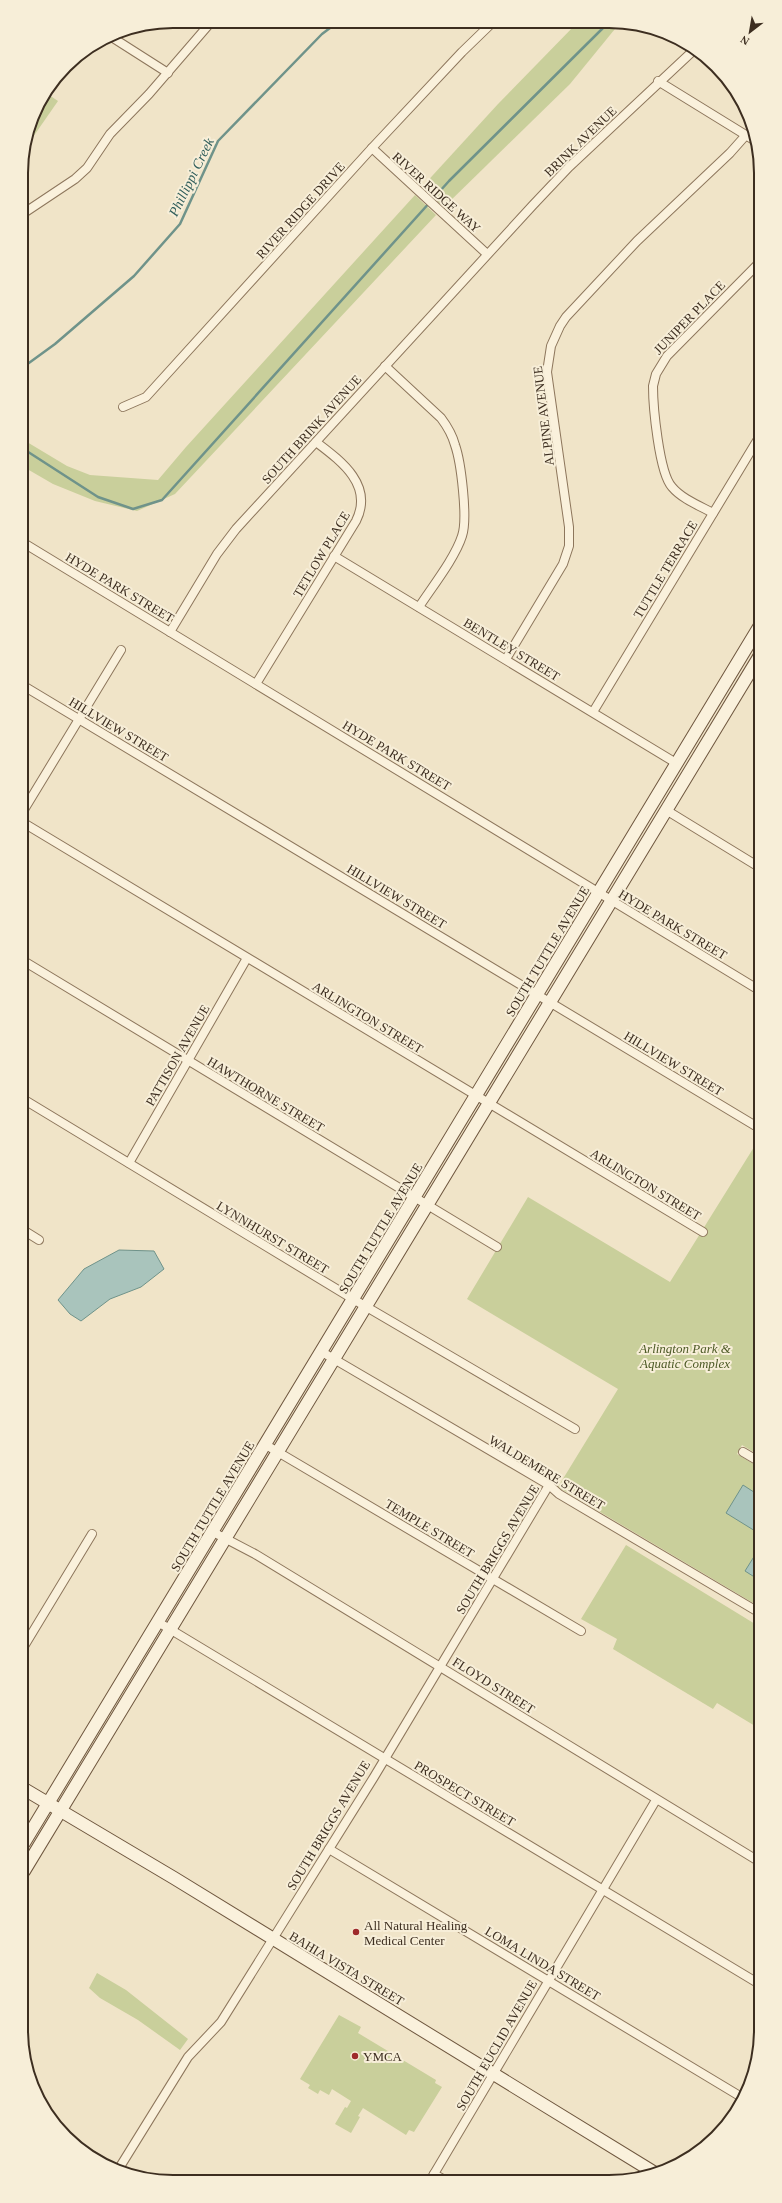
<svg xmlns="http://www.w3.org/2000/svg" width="782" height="2203" font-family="'Times New Roman',serif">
	<rect width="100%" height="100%" fill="#f0e4c8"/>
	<g fill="#c9cf9b">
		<path d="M576 24H619L570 84 444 207 422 187 498 104Z"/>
		<path d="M46 93 58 101 33 137 28 139 37 106Z"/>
		<path d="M415 195 436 215 175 494 137 511 95 501 53 484 22 466V439L67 466 90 475 158 480 186 447Z"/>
		<path d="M759 1139 760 1425 757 1454 742 1445 737 1454 760 1468V1607L558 1487 618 1389 467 1299 528 1197 670 1282Z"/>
		<path d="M626 1545 760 1627V1729L717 1703 713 1709 613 1649 617 1639 581 1619Z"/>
		<path d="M97 1973 126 1990 188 2039 180 2050 138 2020 100 1998 89 1988Z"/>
		<path d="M339 2015 361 2027 358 2033 436 2080 435 2083 442 2087 414 2132 409 2130 406 2135 363 2108 358 2116 360 2117 351 2133 335 2124 345 2107 347 2108 351 2101 332 2089 329 2095 320 2090 318 2094 308 2088 310 2085 300 2079Z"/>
	</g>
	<g fill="#a9c4bc" stroke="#6f938a">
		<path d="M119 1250 154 1251 164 1269 141 1287 110 1299 81 1321 70 1314 58 1300 84 1269Z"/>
		<path d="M743 1485 760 1496V1534L726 1513Z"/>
		<path d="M760 1547V1571L756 1578 745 1571Z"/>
	</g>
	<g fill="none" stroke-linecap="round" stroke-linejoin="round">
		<g stroke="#6f938a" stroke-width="2.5">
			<path d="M22 368 55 344 134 276 180 224 218 141 322 34 338 22"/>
			<path d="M22 448 98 497 133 509 162 500 449 181 607 24"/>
		</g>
		<g stroke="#8d765c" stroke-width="10">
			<g id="street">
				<path d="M110 36 168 73"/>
				<path d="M658 81 757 142"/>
				<path d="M372 148 487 254"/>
				<path d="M21 215 75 179 87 168 110 134 149 94 212 21"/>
				<path d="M385 366 441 418C447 426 452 434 455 445 461 462 468 519 462 536 455 558 432 587 419 607"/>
				<path d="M123 407 146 397 372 148 462 52 492 23"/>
				<path d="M713 513C700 506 682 499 672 487 659 473 653 406 653 386L656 374 667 356 758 264"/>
				<path d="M22 542 759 990"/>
				<path d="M334 556 676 763"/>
				<path d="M170 632 217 554 236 529 533 205 569 167 695 49"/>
				<path d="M506 659 563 564 569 546V527L547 372 551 346 560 326 566 317 637 241 730 153 746 135"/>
				<path d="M256 684 356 521C374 485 341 461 316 442"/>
				<path d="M22 685 759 1128"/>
				<path d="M593 712 758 439"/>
				<path d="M666 810 759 867"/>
				<path d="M22 813 121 650"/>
				<path d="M22 822 703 1232"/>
				<path d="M22 960 497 1247"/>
				<path d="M23 1099 353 1299 575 1429"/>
				<path d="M129 1163 247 958"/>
				<path d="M23 1230 39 1240"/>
				<path d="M322 1352 549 1485 559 1494 760 1613"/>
				<path d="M266 1445 581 1631"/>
				<path d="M743 1452 760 1462"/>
				<path d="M213 1532 255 1554 760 1862"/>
				<path d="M158 1622 761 1985"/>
				<path d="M23 1648 92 1534"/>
				<path d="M329 1849 743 2098"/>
				<path d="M118 2170 188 2057 221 2022 374 1777 549 1485"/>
				<path d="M434 2174 443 2179"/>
				<path d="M431 2179 656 1800"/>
			</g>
		</g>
		<g stroke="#6f573f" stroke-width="14">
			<g id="secondary">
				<path d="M24 1789 174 1878 655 2173"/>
				<path d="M24 1843 759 627"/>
				<path d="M24 1871 759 657"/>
			</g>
		</g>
		<use href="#street" stroke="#faf1dc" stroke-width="8"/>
		<use href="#secondary" stroke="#faf1dc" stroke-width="12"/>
	</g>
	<g fill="#9e2a2b" stroke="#f7eed8" stroke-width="1.5">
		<circle cx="356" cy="1932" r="4"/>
		<circle cx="355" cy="2056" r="4"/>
	</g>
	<g text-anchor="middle" stroke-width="4" stroke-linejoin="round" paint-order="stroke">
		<g font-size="13" fill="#3d2e20" stroke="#f7eed8">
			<text transform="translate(580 141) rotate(-44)" y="5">BRINK AVENUE</text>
			<text transform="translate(437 192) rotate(42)" y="5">RIVER RIDGE WAY</text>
			<text transform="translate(300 210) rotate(-48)" y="5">RIVER RIDGE DRIVE</text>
			<text transform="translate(689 317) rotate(-46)" y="5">JUNIPER PLACE</text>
			<text transform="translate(543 416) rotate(-97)" y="5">ALPINE AVENUE</text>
			<text transform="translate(311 429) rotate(-48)" y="5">SOUTH BRINK AVENUE</text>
			<text transform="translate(321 554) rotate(-59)" y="5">TETLOW PLACE</text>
			<text transform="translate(665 569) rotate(-59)" y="5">TUTTLE TERRACE</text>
			<text transform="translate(120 587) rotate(31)" y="5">HYDE PARK STREET</text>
			<text transform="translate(512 649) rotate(31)" y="5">BENTLEY STREET</text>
			<text transform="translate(119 729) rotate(31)" y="5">HILLVIEW STREET</text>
			<text transform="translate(397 755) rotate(31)" y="5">HYDE PARK STREET</text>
			<text transform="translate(397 896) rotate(31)" y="5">HILLVIEW STREET</text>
			<text transform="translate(673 924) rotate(31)" y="5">HYDE PARK STREET</text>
			<text transform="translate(547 951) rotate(-59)" y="5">SOUTH TUTTLE AVENUE</text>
			<text transform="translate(368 1017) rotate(31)" y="5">ARLINGTON STREET</text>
			<text transform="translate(177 1055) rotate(-60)" y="5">PATTISON AVENUE</text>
			<text transform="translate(674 1063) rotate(31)" y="5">HILLVIEW STREET</text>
			<text transform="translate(266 1094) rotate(31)" y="5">HAWTHORNE STREET</text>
			<text transform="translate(646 1184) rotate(31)" y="5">ARLINGTON STREET</text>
			<text transform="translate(380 1228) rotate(-59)" y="5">SOUTH TUTTLE AVENUE</text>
			<text transform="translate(273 1237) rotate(31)" y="5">LYNNHURST STREET</text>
			<text transform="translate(547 1472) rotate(31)" y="5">WALDEMERE STREET</text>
			<text transform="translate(212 1506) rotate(-59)" y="5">SOUTH TUTTLE AVENUE</text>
			<text transform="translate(430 1528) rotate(31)" y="5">TEMPLE STREET</text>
			<text transform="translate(497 1549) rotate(-59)" y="5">SOUTH BRIGGS AVENUE</text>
			<text transform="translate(494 1685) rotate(32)" y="5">FLOYD STREET</text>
			<text transform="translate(465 1793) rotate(31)" y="5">PROSPECT STREET</text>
			<text transform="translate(328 1825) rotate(-59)" y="5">SOUTH BRIGGS AVENUE</text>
			<text transform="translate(543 1963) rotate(31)" y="5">LOMA LINDA STREET</text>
			<text transform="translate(347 1968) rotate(31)" y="5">BAHIA VISTA STREET</text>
			<text transform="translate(496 2045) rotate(-60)" y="5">SOUTH EUCLID AVENUE</text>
		</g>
		<g font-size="13" font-style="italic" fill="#4d5a26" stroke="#f7eed8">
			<text x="685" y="1353">Arlington Park &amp;<tspan x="685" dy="15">Aquatic Complex</tspan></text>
		</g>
		<g font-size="13" fill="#3d2e20" stroke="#f7eed8" text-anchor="start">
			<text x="364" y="1930">All Natural Healing<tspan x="364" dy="15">Medical Center</tspan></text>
			<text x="363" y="2061">YMCA</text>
		</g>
		<g font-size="14" font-style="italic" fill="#2f5d5a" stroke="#f7eed8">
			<text transform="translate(191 177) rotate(-64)" y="5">Phillippi Creek</text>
		</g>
	</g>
	<path d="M0 0H782V2203H0ZM173 28H609A145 145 0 0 1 754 173V2030A145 145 0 0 1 609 2175H173A145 145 0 0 1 28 2030V173A145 145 0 0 1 173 28Z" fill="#f7eed8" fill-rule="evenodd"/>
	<path fill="none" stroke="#3d2e20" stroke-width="2" d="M173 28H609A145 145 0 0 1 754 173V2030A145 145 0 0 1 609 2175H173A145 145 0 0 1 28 2030V173A145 145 0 0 1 173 28Z"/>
	<g transform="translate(750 32) rotate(211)" stroke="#f7eed8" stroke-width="3" paint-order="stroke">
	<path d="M0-3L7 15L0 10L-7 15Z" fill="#3d2e20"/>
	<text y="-6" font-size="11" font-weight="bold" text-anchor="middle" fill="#3d2e20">N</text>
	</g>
</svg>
